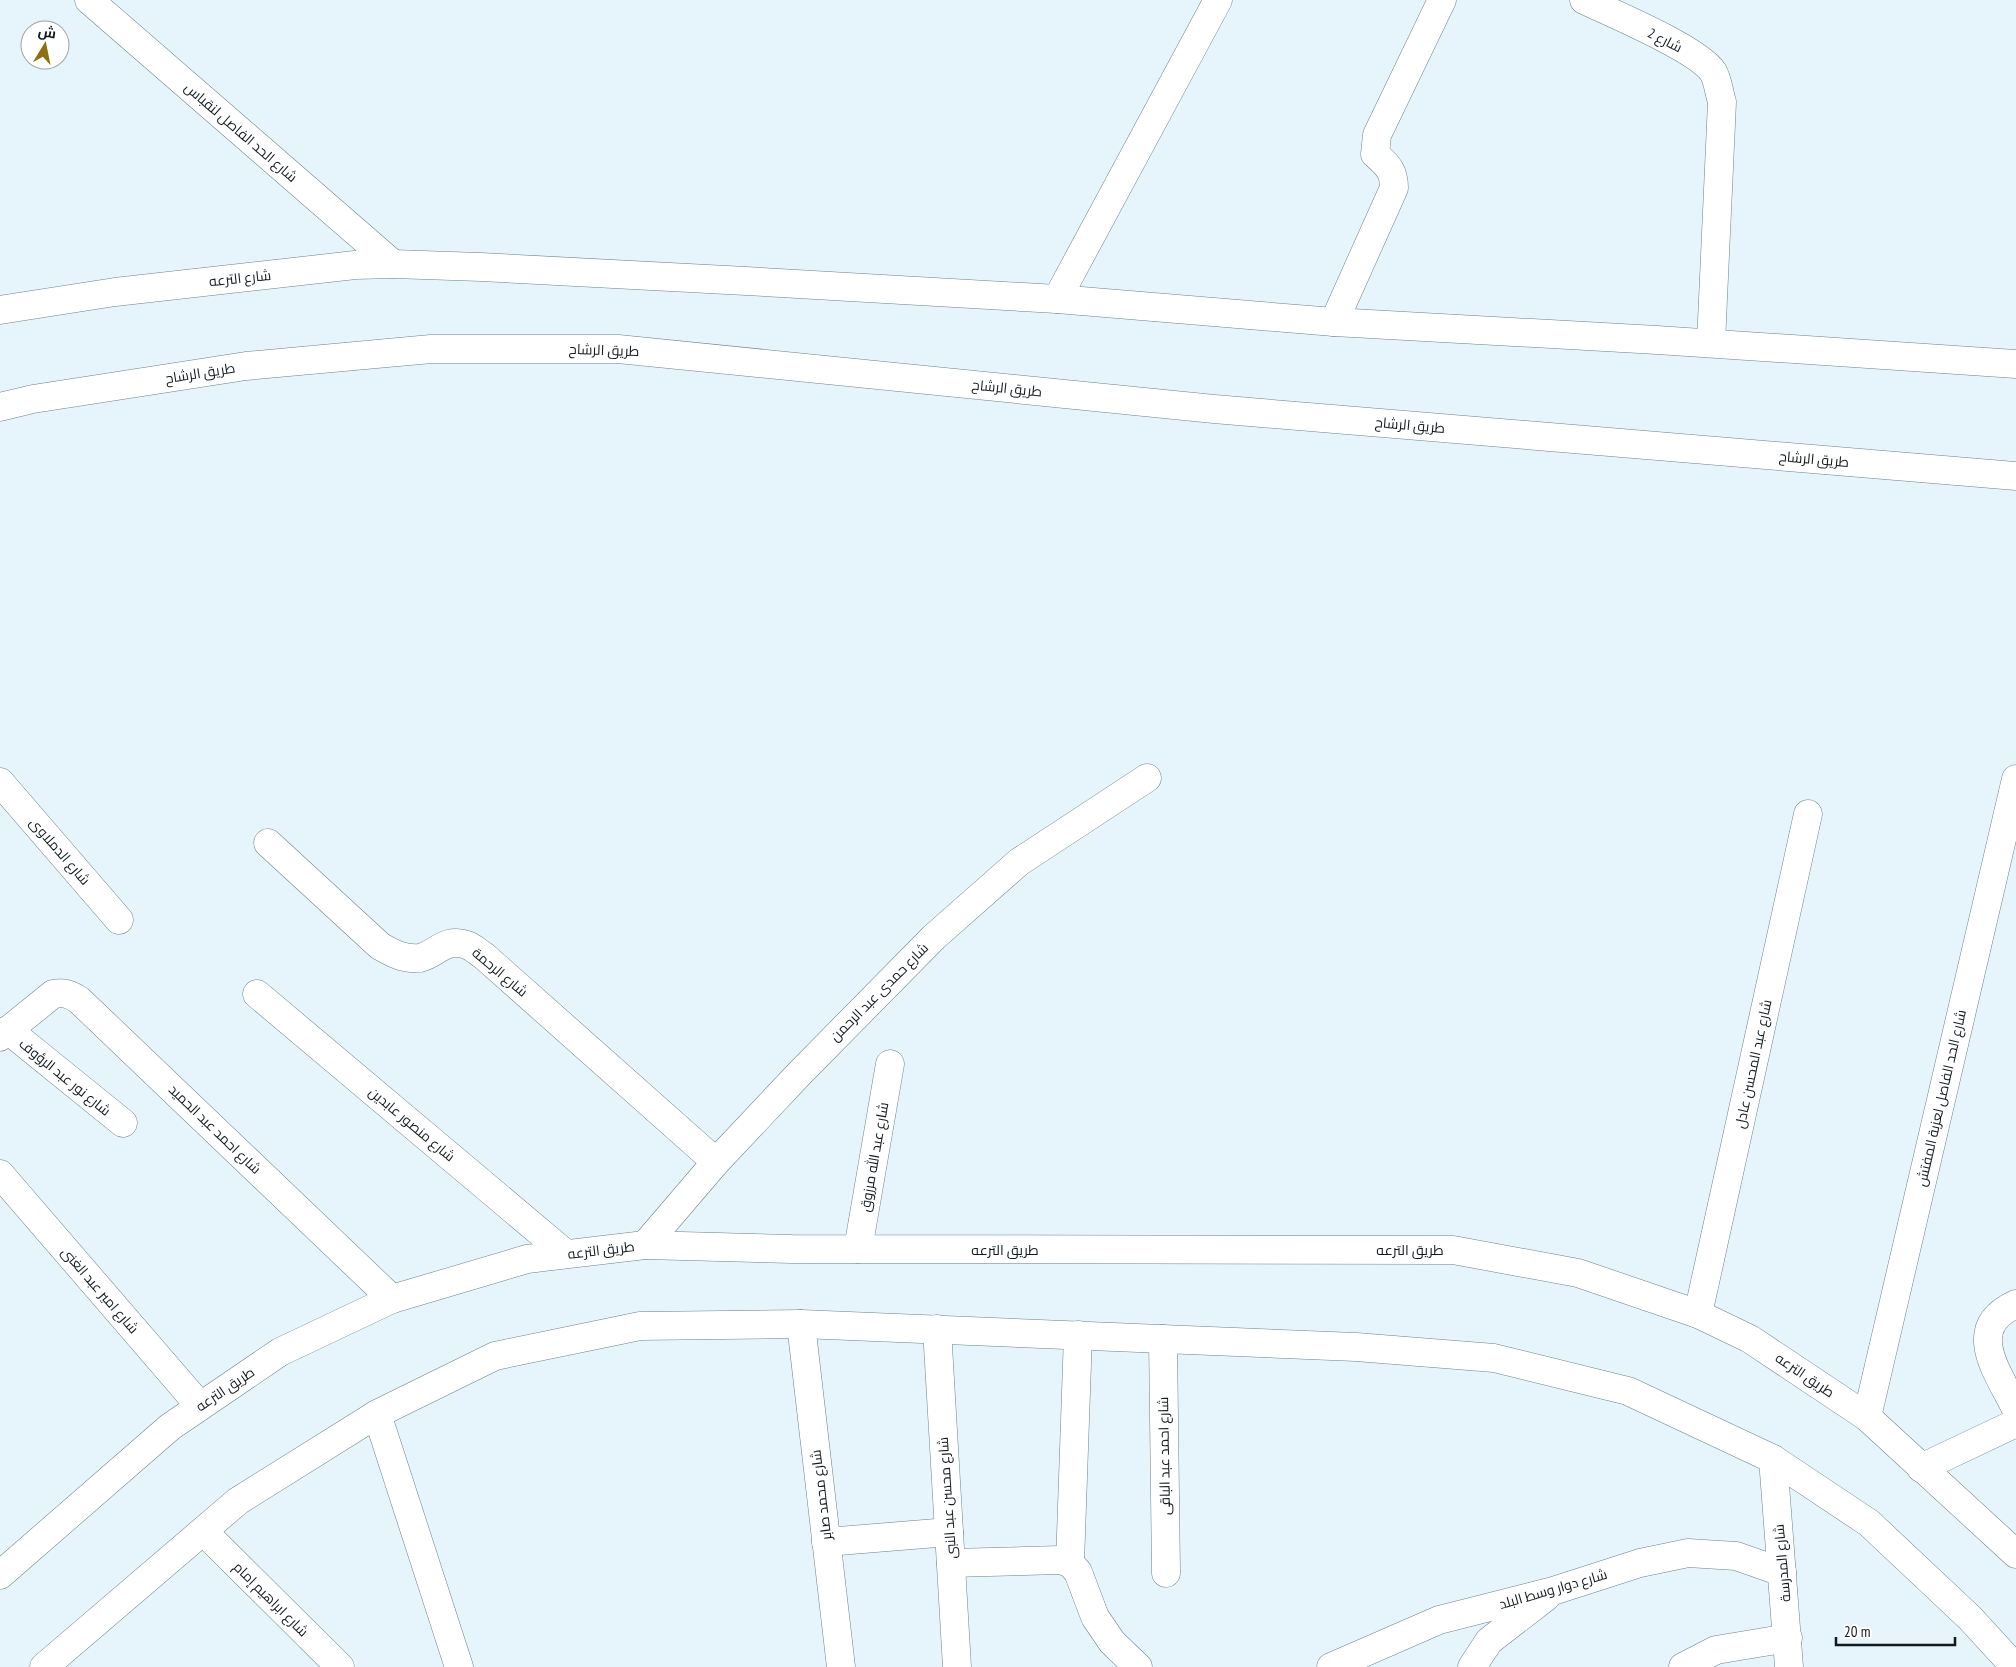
<svg xmlns="http://www.w3.org/2000/svg" width="2016" height="1667" font-family="'PT Sans Narrow',Cairo,sans-serif">
	<rect width="100%" height="100%" fill="#e6f5fc"/>
	<g fill="none" stroke-linecap="round" stroke-linejoin="round">
		<g stroke="#6b828c" stroke-width="29">
			<g id="minor">
				<path d="M89 0 393 264"/>
				<path d="M1584 0C1612 13 1698 49 1713 72 1718 80 1719 93 1722 102L1711 343"/>
				<path d="M1057 299 1218 0"/>
				<path d="M0 310 115 292 355 265 393 264 481 267 746 281 1057 299 1334 322 1657 340 2016 364"/>
				<path d="M1334 322 1394 188C1394 170 1387 165 1375 154L1377 135 1442 0"/>
				<path d="M0 407 33 399 246 366 431 349H618L1214 409 2016 476"/>
				<path d="M0 782 119 920"/>
				<path d="M268 843 380 946C392 953 405 960 420 958 436 954 446 937 467 945 473 947 479 953 484 956L716 1162"/>
				<path d="M257 994 566 1254"/>
				<path d="M8 1030 123 1123"/>
				<path d="M0 1037 53 994C64 992 70 994 79 1000L392 1299"/>
				<path d="M0 1174 200 1406"/>
				<path d="M645 1245 716 1162 799 1074 934 937 1019 862 1147 778"/>
				<path d="M858 1249 890 1064"/>
				<path d="M2016 1304C1963 1328 1998 1372 2016 1409"/>
				<path d="M1698 1314 1808 814"/>
				<path d="M801 1324 841 1667"/>
				<path d="M937 1329 957 1667"/>
				<path d="M1163 1339 1166 1573"/>
				<path d="M377 1414 459 1667"/>
				<path d="M1867 1417 2016 779"/>
				<path d="M1773 1459 1789 1667"/>
				<path d="M1921 1468 2016 1423"/>
				<path d="M203 1531 340 1667"/>
				<path d="M826 1542 949 1532"/>
				<path d="M951 1563 1060 1560 1070 1563 1078 1572 1095 1617 1112 1642 1138 1667"/>
				<path d="M1070 1563 1078 1335"/>
				<path d="M0 1575 170 1427 280 1352 392 1299 527 1259 645 1245 792 1249 1453 1250 1578 1273 1698 1314 1750 1339 1867 1417 2016 1554"/>
				<path d="M44 1667 238 1501 377 1414 495 1356 640 1326 801 1324 1356 1347 1494 1358 1628 1391 1773 1459 1869 1523 1970 1618 2015 1667"/>
				<path d="M1331 1667 1439 1620 1553 1591 1640 1563 1688 1553 1736 1556 1782 1572"/>
				<path d="M1472 1667 1489 1641 1546 1597"/>
				<path d="M1683 1667 1716 1650 1788 1638"/>
			</g>
		</g>
		<use href="#minor" stroke="#fff" stroke-width="28"/>
	</g>
	<g text-anchor="middle" stroke-width="4.5" stroke-linejoin="round" paint-order="stroke">
		<g font-size="14" fill="#121a1e" stroke="#fff">
			<text transform="translate(1665 40) rotate(27)" y="5">شارع 2</text>
			<text transform="translate(241 132) rotate(41)" y="5">شارع الحد الفاصل لنقباس</text>
			<text transform="translate(240 278) rotate(-6)" y="5">شارع الترعه</text>
			<text transform="translate(604 350) rotate(2)" y="5">طريق الرشاح</text>
			<text transform="translate(200 373) rotate(-9)" y="5">طريق الرشاح</text>
			<text transform="translate(1007 388) rotate(6)" y="5">طريق الرشاح</text>
			<text transform="translate(1410 425) rotate(5)" y="5">طريق الرشاح</text>
			<text transform="translate(1814 459) rotate(5)" y="5">طريق الرشاح</text>
			<text transform="translate(60 851) rotate(49)" y="5">شارع الدملاوى</text>
			<text transform="translate(500 972) rotate(40)" y="5">شارع الرحمة</text>
			<text transform="translate(879 992) rotate(-45)" y="5">شارع حمدى عبد الرحمن</text>
			<text transform="translate(1753 1064) rotate(-78)" y="5">شارع عبد المحسن عادل</text>
			<text transform="translate(65 1077) rotate(39)" y="5">شارع نور عبد الرؤوف</text>
			<text transform="translate(1941 1098) rotate(-77)" y="5">شارع الحد الفاصل لعزبة المفتش</text>
			<text transform="translate(412 1124) rotate(40)" y="5">شارع منصور عابدين</text>
			<text transform="translate(215 1129) rotate(44)" y="5">شارع احمد عبد الحميد</text>
			<text transform="translate(874 1157) rotate(-80)" y="5">شارع عبد الله مرزوق</text>
			<text transform="translate(601 1250) rotate(-7)" y="5">طريق الترعه</text>
			<text x="1005" y="1255">طريق الترعه</text>
			<text x="1410" y="1255">طريق الترعه</text>
			<text transform="translate(100 1290) rotate(49)" y="5">شارع امير عبد الغنى</text>
			<text transform="translate(1805 1375) rotate(34)" y="5">طريق الترعه</text>
			<text transform="translate(225 1389) rotate(-34)" y="5">طريق الترعه</text>
			<text transform="translate(1164 1456) rotate(-91)" y="5">شارع احمد عبد الباقى</text>
			<text transform="translate(821 1495) rotate(-97)" y="5">شارع محمد صابر</text>
			<text transform="translate(947 1498) rotate(-94)" y="5">شارع محسن عبد النبى</text>
			<text transform="translate(1782 1563) rotate(-95)" y="5">شارع المدرسة</text>
			<text transform="translate(1553 1589) rotate(-16)" y="5">شارع دوار وسط البلد</text>
			<text transform="translate(271 1599) rotate(45)" y="5">شارع ابراهيم إمام</text>
		</g>
	</g>
	<g transform="translate(45 45) rotate(10)"><circle r="24" fill="#ffffff" stroke="#a0a3a5"/>
	<path d="M0-4L9 19L0 12L-9 19Z" fill="#8e6f12"/>
	<text y="-8" font-size="14" font-weight="bold" text-anchor="middle" fill="#121a1e">ش</text>
	</g>
	<path d="M1836 1637v8h119v-8" fill="none" stroke="#121a1e" stroke-width="2.5"/>
	<text x="1844" y="1637" font-size="15" fill="#121a1e" stroke="#ffffff" stroke-width="4" paint-order="stroke">20 m</text>
</svg>
